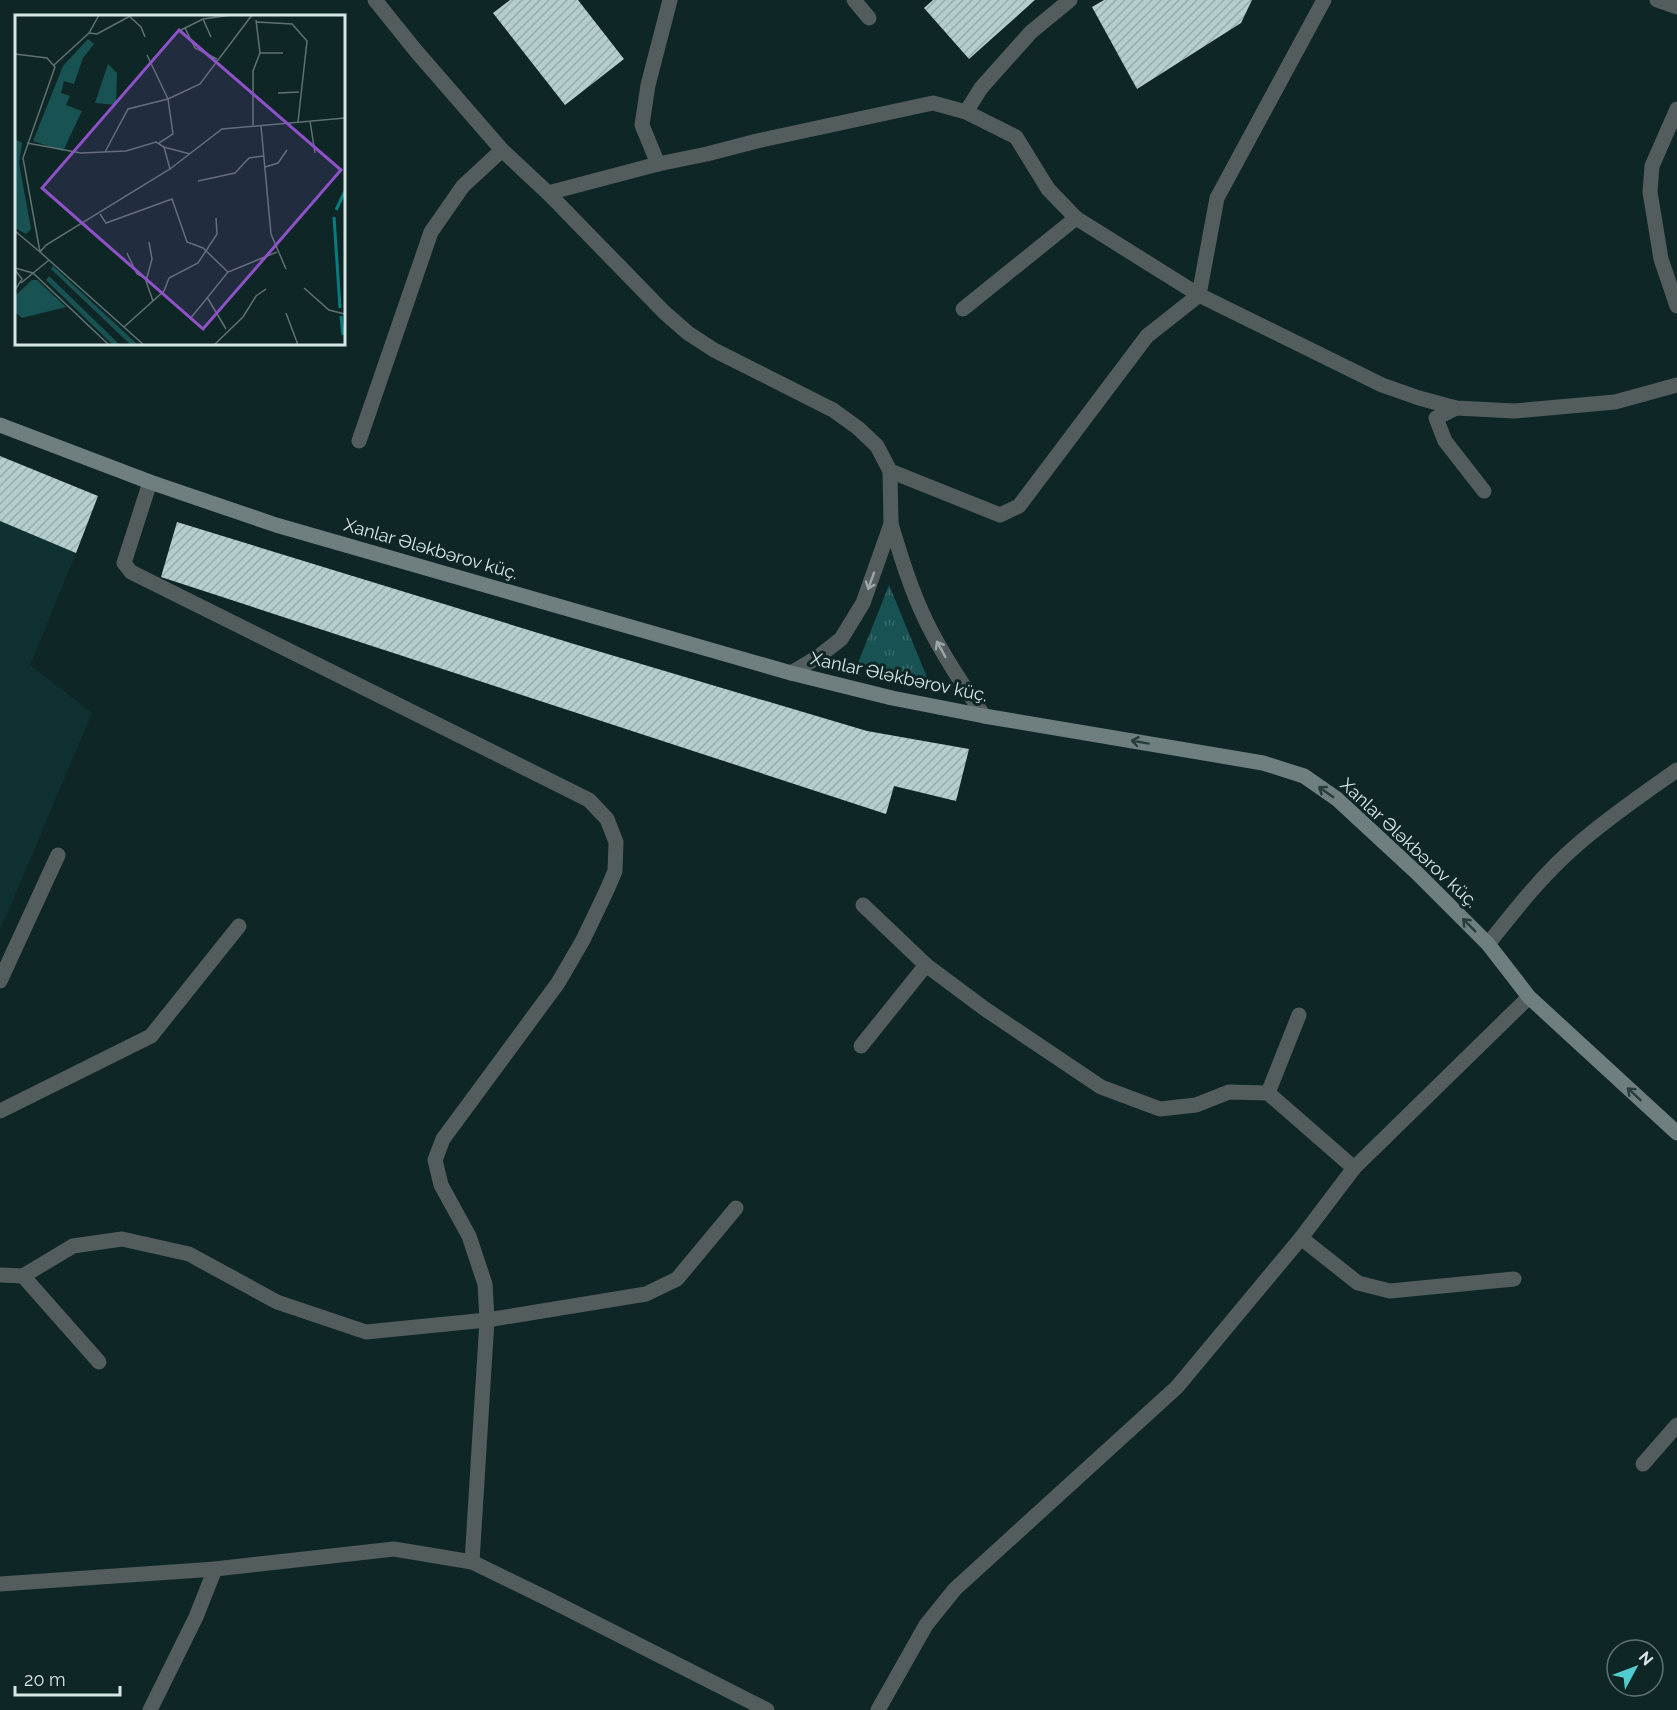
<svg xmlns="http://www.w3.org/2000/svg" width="1677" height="1710" font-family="Raleway,sans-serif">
	<defs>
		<pattern id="grass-tufts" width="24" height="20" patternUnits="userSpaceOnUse" patternTransform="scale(1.5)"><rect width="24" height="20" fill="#195253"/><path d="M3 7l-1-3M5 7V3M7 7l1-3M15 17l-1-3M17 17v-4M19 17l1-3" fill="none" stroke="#3a6b6c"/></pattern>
		<pattern id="building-hatch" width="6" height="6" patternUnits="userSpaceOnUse" patternTransform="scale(1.5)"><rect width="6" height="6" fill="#b4cece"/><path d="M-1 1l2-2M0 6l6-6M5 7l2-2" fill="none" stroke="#97acac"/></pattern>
	</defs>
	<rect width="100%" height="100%" fill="#0f2626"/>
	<path fill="#0f3132" d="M0 521 76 553 30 665 92 713 0 930Z"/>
	<path fill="url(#grass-tufts)" d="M889 585 929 682 858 663Z"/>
	<g fill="url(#building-hatch)">
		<path d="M510 0H578L624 59 565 105 493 13Z"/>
		<path d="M933 0H1035L969 59 924 8Z"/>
		<path d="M1104 0H1252L1241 23 1137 89 1092 7Z"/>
		<path d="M0 456 98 496 76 553 0 521Z"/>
		<path d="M177 522 574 644 867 731 969 749 956 801 894 786 886 814 161 577Z"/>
	</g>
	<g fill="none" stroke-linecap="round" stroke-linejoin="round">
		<g stroke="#535d5d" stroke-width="15">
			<path d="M854 0 869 18"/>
			<path d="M966 112 981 88 1031 32 1070 0"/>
			<path d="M658 164 642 125 648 85 670 0"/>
			<path d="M963 309 1076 218"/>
			<path d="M359 441 431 232 463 186 502 150"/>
		</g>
		<g stroke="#535d5d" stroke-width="15">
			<path d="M375 0 416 51 502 150 548 193 665 313 688 333 714 350 833 410 858 428 877 446 890 471 891 524"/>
			<path d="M1657 0 1677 7"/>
			<path d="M1677 109 1652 166 1650 192 1661 259 1677 306"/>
			<path d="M548 193 658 164 707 154 757 141 933 103 966 112 1016 137 1048 189 1076 218 1199 295 1382 385 1419 398 1456 408 1514 411 1615 402 1677 385"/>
			<path d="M1456 408 1436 418 1445 441 1484 491"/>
			<path d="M890 471 1000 515 1019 506 1147 336 1199 295 1217 198 1324 0"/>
			<path d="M150 482 124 563 131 572 589 800 607 819 616 842 615 871 606 892 583 940 558 983 443 1139 435 1160 441 1185 469 1236 485 1284 487 1320 472 1562"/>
			<path d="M791 673 818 657 841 639 863 603 891 524C901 557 911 590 926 621 942 654 963 685 984 716"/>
			<path d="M863 905 926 965 985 1009 1101 1087 1160 1109 1196 1105 1229 1092 1268 1093 1354 1168"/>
			<path d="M1488 944C1516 909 1543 874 1577 845 1609 817 1643 794 1677 770"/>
			<path d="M0 981 58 855"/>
			<path d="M861 1046 926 965"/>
			<path d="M1268 1093 1299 1015"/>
			<path d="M0 1111 151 1036 239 926"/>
			<path d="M1301 1238 1358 1283 1390 1291 1514 1279"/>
			<path d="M0 1275 23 1276 73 1246 122 1239 189 1254 277 1302 366 1332 487 1320 646 1294 677 1279 736 1208"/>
			<path d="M23 1276 99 1362"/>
			<path d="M1643 1464 1677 1425"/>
			<path d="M0 1584 215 1569 394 1549 472 1562 548 1599 767 1710"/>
			<path d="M150 1710 196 1617 215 1569"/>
			<path d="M878 1710 926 1625 955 1589 1177 1387 1301 1238 1354 1168 1529 997"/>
		</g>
		<path stroke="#6f7f7f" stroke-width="15" d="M0 425 150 482 276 525 791 673 892 698 984 716 1263 763 1304 776 1337 799 1417 873 1488 944 1529 997 1677 1133"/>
	</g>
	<defs><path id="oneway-shaft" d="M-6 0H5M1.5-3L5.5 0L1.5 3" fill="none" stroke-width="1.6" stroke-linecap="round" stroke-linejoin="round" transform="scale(1.5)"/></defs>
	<g stroke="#9ca8a8">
		<use href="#oneway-shaft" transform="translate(871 581) rotate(110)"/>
		<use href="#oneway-shaft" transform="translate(941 649) rotate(-119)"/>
	</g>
	<g stroke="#273c3c">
		<use href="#oneway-shaft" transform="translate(1140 742) rotate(-170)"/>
		<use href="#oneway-shaft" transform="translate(1326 792) rotate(-145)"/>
		<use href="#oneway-shaft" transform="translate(1469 925) rotate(-135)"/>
		<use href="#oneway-shaft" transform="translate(1634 1094) rotate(-137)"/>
	</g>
	<g text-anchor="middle" stroke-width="6" stroke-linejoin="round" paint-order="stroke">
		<g font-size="18" fill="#d8e5e5" stroke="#0f2626">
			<text transform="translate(431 549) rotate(16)" y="6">Xanlar Ələkbərov küç.</text>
			<text transform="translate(899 677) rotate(12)" y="6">Xanlar Ələkbərov küç.</text>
			<text transform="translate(1409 843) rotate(43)" y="6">Xanlar Ələkbərov küç.</text>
		</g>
	</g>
	<g transform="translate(15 15)">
		<rect width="330" height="330" fill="#0f2626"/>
		<path d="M73 24 79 29 68 43 59 69 49 66 46 78 55 81 51 90 67 96 48 136 18 126 48 51ZM93 49 102 58 101 90 80 88ZM0 124 7 128 4 148 16 214 11 219 0 213ZM17 265H22L51 292 7 303 0 297V281Z" fill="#195253"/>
		<path d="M38 251 123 330H116L36 254ZM34 261 105 330H98L31 265Z" fill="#195253"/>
		<path fill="none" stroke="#067d7f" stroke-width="3" d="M321 195 330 176M319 202 325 293M326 301 328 320"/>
		<path fill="none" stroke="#5f7272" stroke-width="1.5" d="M114 1 126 12 130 22M188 4 196 22M242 7 277 9 292 26 283 107M170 13 180 33 202 44M162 17 188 4 216 0M74 18 82 19 117 0M245 38H268M0 39 32 43 40 52 8 143 25 237M132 40 153 84 158 119 144 128M39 50 74 18 84 0M263 78 284 77M295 106 300 138M238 110V56L245 38 241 5M246 111 256 219 271 254M12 128 66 138 111 136 141 127 149 132M90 137 113 94 153 84 185 69 237 0M250 152 263 148 272 135M155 154 149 132 175 139M183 166 220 158 234 143 248 141M85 199 91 208 157 184 172 227 188 233 213 257M0 216 25 237M134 227 137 244 131 266 138 286M112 238 122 259 132 264M0 253 18 258 94 330M0 255 7 264 0 275M6 268 34 245M289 273 314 295 330 299M192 282 211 314M271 298 283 330M175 304 213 257 262 237M109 312 149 276 154 263 183 248 202 219 201 203M129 330 25 237 31 230 155 154 207 114 330 103M199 330 228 302 241 281 251 274"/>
		<path fill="#8e51c7" fill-opacity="0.15" stroke="#8e51c7" stroke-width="3" d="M164 15 326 155 188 314 27 173Z"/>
		<rect width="330" height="330" fill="none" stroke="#d8e5e5" stroke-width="3"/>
	</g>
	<g transform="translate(1635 1668) rotate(49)"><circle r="28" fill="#0f2626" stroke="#5f7272" stroke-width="1.5"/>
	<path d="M0-4.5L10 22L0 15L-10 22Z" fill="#52cdcf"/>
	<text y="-9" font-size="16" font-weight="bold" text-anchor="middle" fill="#d8e5e5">N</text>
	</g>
	<path d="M15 1686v9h105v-9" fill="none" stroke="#d8e5e5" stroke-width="3"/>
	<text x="24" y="1686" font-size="18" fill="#d8e5e5" stroke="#0f2626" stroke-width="4.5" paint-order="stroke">20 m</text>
</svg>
